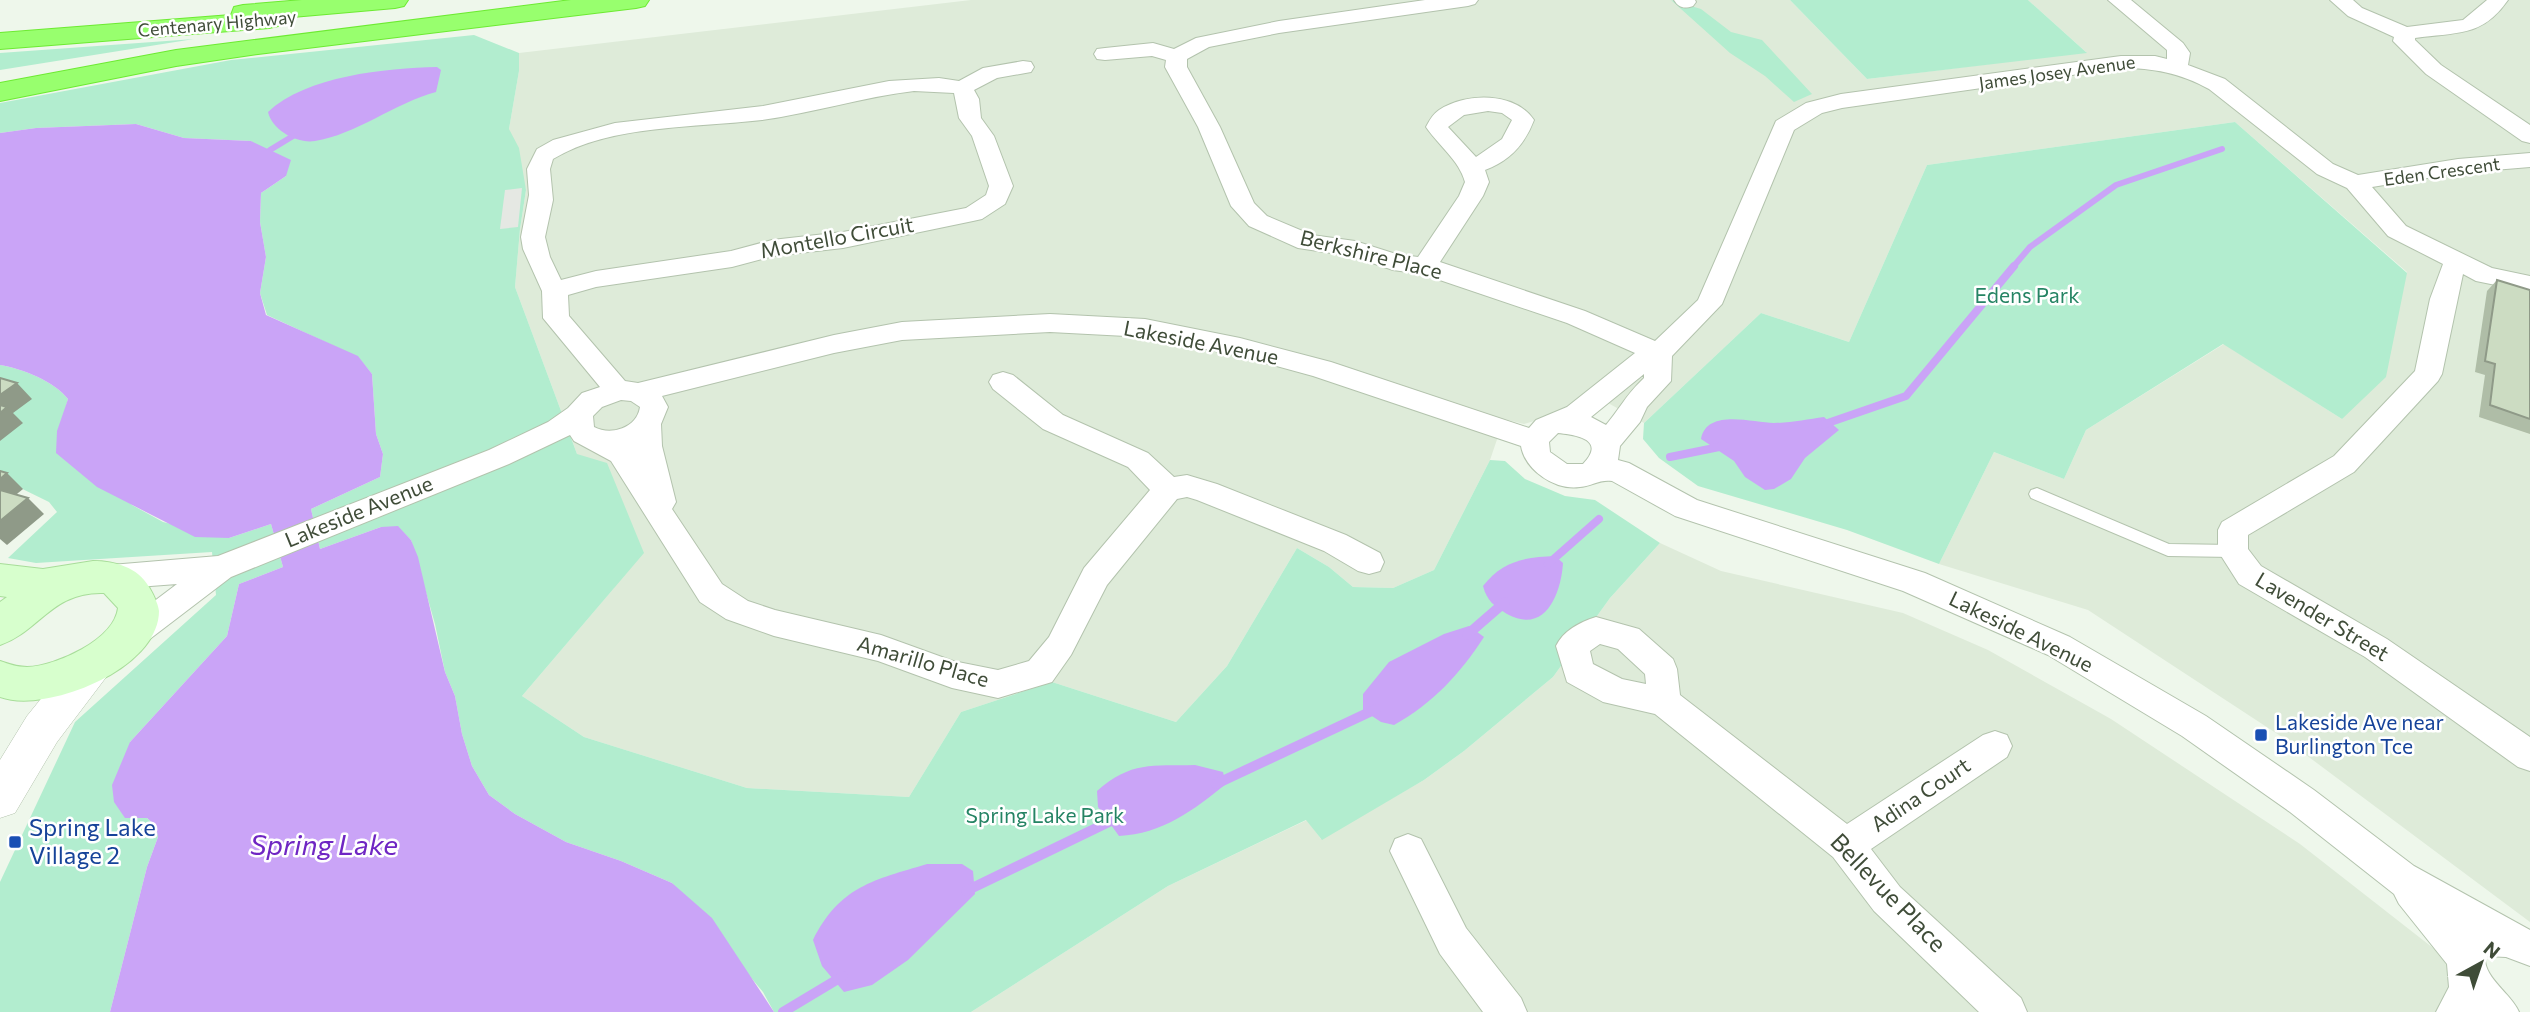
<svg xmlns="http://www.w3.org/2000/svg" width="2530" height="1012" font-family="Commissioner,sans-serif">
	<rect width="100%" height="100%" fill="#eef7eb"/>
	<g fill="#deebd9">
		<path d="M971 0H1790L1867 79 2086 52 2028 0H2530V922L2282 737 2088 610 1939 564 1994 452 2064 479 2086 430 2224 344 2342 419 2407 272 2235 122 1927 165 1849 342 1761 313 1644 423 1590 393 1555 415 1524 424 1504 419 1490 460 1434 570 1393 588 1353 587 1329 567 1297 548 1227 666 1176 722 1052 682 961 712 909 797 747 788 584 737 522 696 614 588 577 454 515 287 520 229 526 190 509 129 519 71V53Z"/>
		<path d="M1660 543 1721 571 1903 613 1988 650 2111 719 2300 844 2515 1012H971L1168 886 1307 820 1321 839 1424 780 1464 751 1553 677 1610 598Z"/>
	</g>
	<g fill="#b2edcf">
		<path d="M1671 0 1701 9 1731 32 1762 40 1812 94 1794 102 1765 76 1730 53Z"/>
		<path d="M1790 0H2028L2087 53 1867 79Z"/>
		<path d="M474 35 519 53V71L509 129 519 148 526 190 520 229 515 287 577 454 607 463 644 553 522 696 584 737 747 788 909 797 961 712 1052 682 1176 722 1227 666 1297 548 1329 567 1353 587 1393 588 1434 570 1490 460 1505 461 1525 479 1565 496 1595 500 1660 543 1610 598 1553 677 1464 751 1424 780 1322 840 1306 820 1168 886 971 1012H774L763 992 672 883 621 861 566 842 515 814 489 795 472 766 462 734 455 696 445 672 435 624 411 540 398 527H381L320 549 311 509 380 477 383 454 376 434 372 374 358 357 267 315 260 293 266 257 260 222 261 193 286 176 251 141 184 138 136 124 36 128 0 133V103L231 60Z"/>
		<path d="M194 39 0 70V53Z"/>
		<path d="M2235 122 2407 273 2386 377 2342 419 2223 344 2086 430 2064 479 1994 452 1939 564 1847 530 1698 486 1659 458 1643 439 1644 423 1761 313 1849 342 1927 165Z"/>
		<path d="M0 365C23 369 54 381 68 399L64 413 132 505 163 522 229 538 271 524 283 567 239 584 227 636 130 742 147 818 156 826 158 837 147 867 110 1012H0V882L75 722 216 595 212 552 36 563 8 558 57 512 49 502 0 478V441L7 418 0 389Z"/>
	</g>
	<path fill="#e5e8e3" d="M522 188 518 227 500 229 505 190Z"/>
	<g fill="#caa4f7">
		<path d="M437 67 441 70 436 92C395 103 355 135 315 141 297 144 272 130 268 112 306 76 386 68 437 67Z"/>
		<path d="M136 124 184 138 251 141 291 160 286 176 261 193 260 222 266 257 260 293 266 315 358 356 372 374 376 434 383 454 380 477 311 509 320 549 381 527 398 526 411 540 418 557 445 672 455 696 462 734 472 766 489 795 515 814 566 842 621 861 672 883 712 918 774 1012H110L147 867 158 837 156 826 147 818H125L114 802 112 785 130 742 227 636 239 584 283 567 271 524 229 538 195 537 97 487 56 453 57 431 68 399C54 381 23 369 0 365V133L36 128Z"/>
		<path d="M1824 417 1839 430 1805 458 1791 479 1774 489 1765 490 1745 477 1734 461 1701 439C1707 408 1753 423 1774 423 1791 423 1808 419 1824 417Z"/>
		<path d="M1555 556 1563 563C1561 594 1545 635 1507 614 1494 606 1487 601 1483 586 1502 561 1525 557 1555 556Z"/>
		<path d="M1469 626 1484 637C1460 674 1433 703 1394 725L1381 722 1363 710V694L1389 662 1444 634Z"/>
		<path d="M1195 765 1223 772 1226 784C1194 810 1162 834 1119 836L1098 807 1097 791C1131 761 1152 766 1195 765Z"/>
		<path d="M927 864H962L973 871 975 894 908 960 872 985 844 992 822 966 813 940C840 886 874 880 927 864Z"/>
	</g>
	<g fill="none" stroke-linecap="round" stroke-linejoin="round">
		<g stroke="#caa4f7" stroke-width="6">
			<path d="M270 150 293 136"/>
			<path d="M2013 267 2030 247 2116 185 2222 149"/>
		</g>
		<g stroke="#caa4f7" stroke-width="8">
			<path d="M1822 425 1906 396 2014 266"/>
			<path d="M1670 457 1724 446"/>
			<path d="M1548 564 1599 519"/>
		</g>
		<g stroke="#caa4f7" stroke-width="10">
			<path d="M1467 635 1505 602"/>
			<path d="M1216 784 1376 709"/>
			<path d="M966 891 1115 819"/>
			<path d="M783 1012 843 976"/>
		</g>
		<g stroke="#b3c3ad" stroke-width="2">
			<path id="service" d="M2037 488 2169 544 2233 545 2239 547 2241 551 2239 555 2233 557 2168 556 2031 498 2029 494 2031 490Z"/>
		</g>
		<g stroke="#b3c3ad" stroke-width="2">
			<g id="minor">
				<path d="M1425 0H1478L1475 4 1468 6 1279 33 1209 47 1187 59V67L1220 127 1254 203 1267 216 1312 235 1355 241 1396 254 1418 257 1459 196 1465 182C1459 160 1439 146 1426 127 1429 121 1433 114 1439 110 1467 92 1515 92 1534 120 1525 144 1510 161 1485 170L1489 182 1483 196 1440 262 1585 311 1655 341 1698 300 1776 121 1806 103 1841 94 2121 56H2155L2167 59V50L2108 0H2131L2183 43 2190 53 2188 65 2225 79 2333 164 2358 175 2458 159 2530 153V167L2458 173 2372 187 2406 226 2492 268 2530 276V292L2476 281 2463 274 2442 374 2438 381 2354 472 2248 535V549L2261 566 2387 639 2530 737V771L2518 767 2365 657 2239 584 2218 551V530L2222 522 2334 456 2415 371 2430 299 2443 264 2388 236 2347 188 2317 174 2209 89C2180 73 2153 68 2121 68L1842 108 1822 113 1794 130 1722 304 1672 356 1671 381 1647 407 1640 422 1620 446 1618 460 1629 463 1697 500 1925 573 2070 637 2206 716 2314 790 2414 866 2530 930V966L2506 957 2485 956C2483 978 2511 993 2519 1012H2436L2449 987 2447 964 2399 904 2394 894 2290 812 2182 736 2048 655 1903 591 1675 516 1612 481C1600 479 1592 486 1580 487 1555 491 1525 470 1521 446L1313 376 1240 356 1145 337 1050 332 902 340 834 353 662 396 668 407 661 424 662 446 676 502 672 509 722 584 748 601 775 610 881 635 953 661 998 670 1029 661 1049 637 1084 568 1150 490 1128 467 1043 429 993 389 989 382 993 375 1003 372 1013 375 1063 415 1148 453 1174 477 1187 475 1217 484 1346 535 1380 553 1384 562 1380 571 1369 574 1358 571 1324 551 1197 500 1187 497 1177 499 1107 585 1071 655 1052 682 998 698 952 688 878 661 774 636 726 619 700 602 611 461 574 441 570 435 509 464 231 577 138 648 127 652 116 648 111 639 116 630 177 584 111 589 100 586 95 577 100 568 111 565 218 556 489 450 548 422 568 408 582 393 600 387 543 318 542 291 523 249 521 237 529 195 527 169 537 149 553 140 615 123 763 106 889 81 939 78 959 81 983 68 1023 61 1031 62 1034 67 1031 72 997 78 974 90 979 99 981 118 994 136 1013 186 1005 204 982 219 973 221 843 248 773 256 732 267 596 287 568 295 569 316 625 381 638 383 834 335 902 322 1050 314 1145 319 1240 338 1331 362 1529 428 1536 420 1567 407 1635 353 1567 323 1422 274 1393 270 1351 256 1298 248 1249 226 1231 206 1198 127 1165 67 1166 60 1152 56 1105 60 1097 59 1094 54 1097 49 1105 48 1153 43 1174 49 1196 38 1279 21ZM914 91 954 93 959 118 972 136 989 186 986 195 966 208 843 232 772 240 731 251 596 271 561 280 550 257 545 237 553 200 550 169 553 159C611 124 696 128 762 120 813 113 863 97 914 91ZM1488 111 1502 113 1512 120 1502 139 1476 157 1448 127 1464 115ZM1644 374V378C1626 395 1621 407 1606 425L1591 417ZM621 400 631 401 640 407C637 428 611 436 594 427L593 416 602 407ZM1558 433C1578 435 1606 440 1583 464H1567L1550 452 1549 442Z"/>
				<path d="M1674 0H1695L1696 2 1693 6C1684 9 1679 8 1674 0Z"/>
				<path d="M2330 0H2353L2362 8 2407 27 2463 20 2487 0H2508C2482 38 2455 32 2415 38V40L2441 65 2530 125V143L2522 141 2426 74 2393 41 2394 37 2348 16Z"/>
				<path d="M1596 617 1639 629 1673 659 1677 669 1680 695 1847 824 1983 735 1995 731 2007 735 2012 746 2007 757 1871 849 1900 887 2021 998 2027 1012H1979L1874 911 1833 857 1655 714 1603 702 1567 682 1556 646C1563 631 1580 622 1596 617ZM1600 644 1618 649 1645 674 1646 684 1622 679 1593 664 1590 651Z"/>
				<path d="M1408 834 1421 839 1466 928 1521 998 1527 1012H1483L1440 954 1390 851 1395 839Z"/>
			</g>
		</g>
		<g stroke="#b3c3ad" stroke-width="1">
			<path id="tertiary" d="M93 647 107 652 113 664 107 676 57 742 15 813 0 818V760L27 716 79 652Z"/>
		</g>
		<g stroke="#a8dd9a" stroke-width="2">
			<path id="secondary" d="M93 561C114 561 138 567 149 587 153 594 158 603 159 611 159 669 46 714 0 697V661C9 664 17 667 27 667 56 666 114 640 118 608L104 593C52 591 40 631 0 645V602L7 597 0 596V564L43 569Z"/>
		</g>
		<g stroke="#6dea32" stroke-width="2">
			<g id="motorway">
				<path d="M302 0H408L404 6 395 8 281 18 282 20 278 26 269 28 0 49V33L231 15 234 7 243 5Z"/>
				<path d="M571 0H649L645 6 636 8 258 54 176 66 0 101V83L176 50Z"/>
			</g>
		</g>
		<use href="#service" fill="#fff" fill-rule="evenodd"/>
		<use href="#minor" fill="#fff" fill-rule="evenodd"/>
		<use href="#tertiary" fill="#fff" fill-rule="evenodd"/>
		<use href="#secondary" fill="#d7ffcd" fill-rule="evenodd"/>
		<use href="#motorway" fill="#98ff6e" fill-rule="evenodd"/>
	</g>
	<path fill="#afbda7" d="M2497 280 2530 290V434L2479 417 2485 375 2475 372 2487 291Z"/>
	<g fill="#8f9a88">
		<path d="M17 383 32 399 13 413 23 423 0 441V395Z"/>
		<path d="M7 473 23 489 7 502 0 496V479Z"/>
		<path d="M28 498 44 514 7 545 0 539V521Z"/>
	</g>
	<g fill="#ccdcc2" stroke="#8f9a88" stroke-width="2">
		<path d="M2497 280 2530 290V419L2490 405 2495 364 2485 361Z"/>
		<path d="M0 378 17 383 0 395Z"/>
		<path d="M0 405 7 407 0 413Z"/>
		<path d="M0 471 7 473 0 479Z"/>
		<path d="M0 490 28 498 0 521Z"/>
	</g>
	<g fill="#1a4fb4" stroke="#fff" stroke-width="2.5">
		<rect x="2254" y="728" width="14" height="14" rx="3.5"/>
		<rect x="8" y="835" width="14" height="14" rx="3.5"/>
	</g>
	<g text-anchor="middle" stroke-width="5" stroke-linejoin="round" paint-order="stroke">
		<g font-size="18" fill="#3f4c38" stroke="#fff">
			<text transform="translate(217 24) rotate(-5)" y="6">Centenary Highway</text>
			<text transform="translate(2057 73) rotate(-8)" y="6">James Josey Avenue</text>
			<text transform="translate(2442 172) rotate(-8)" y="6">Eden Crescent</text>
		</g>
		<g font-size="21" fill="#3f4c38" stroke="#fff">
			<text transform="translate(837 238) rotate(-10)" y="7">Montello Circuit</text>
			<text transform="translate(1371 255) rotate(14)" y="7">Berkshire Place</text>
			<text transform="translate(1201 343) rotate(11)" y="7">Lakeside Avenue</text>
			<text transform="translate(359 512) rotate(-22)" y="7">Lakeside Avenue</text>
			<text transform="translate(2322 617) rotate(31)" y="7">Lavender Street</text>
			<text transform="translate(2021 632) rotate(26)" y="7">Lakeside Avenue</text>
			<text transform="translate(923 662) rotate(16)" y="7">Amarillo Place</text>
			<text transform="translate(1921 795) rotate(-34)" y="7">Adina Court</text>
		</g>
		<g font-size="21" fill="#258464" stroke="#fff">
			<text x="2027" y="303">Edens Park</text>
			<text x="1045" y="823">Spring Lake Park</text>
		</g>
		<g font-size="21" fill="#164399" stroke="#fff" text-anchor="start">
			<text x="2275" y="730">Lakeside Ave near<tspan x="2275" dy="24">Burlington Tce</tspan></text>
		</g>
		<g font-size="24" fill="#164399" stroke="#fff" text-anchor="start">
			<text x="29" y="836">Spring Lake<tspan x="29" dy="28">Village 2</tspan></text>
		</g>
		<g font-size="24" fill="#3f4c38" stroke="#fff">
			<text transform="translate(1888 893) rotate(46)" y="8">Bellevue Place</text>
		</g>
		<g font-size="28" font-style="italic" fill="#6f26c3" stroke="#fff">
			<text x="324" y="855">Spring Lake</text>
		</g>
	</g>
	<g transform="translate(2481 963) rotate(40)" stroke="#ffffff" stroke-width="5" paint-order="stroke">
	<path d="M0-5L12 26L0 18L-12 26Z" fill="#3f4c38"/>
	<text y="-10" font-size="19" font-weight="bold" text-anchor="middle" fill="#3f4c38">N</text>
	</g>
</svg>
